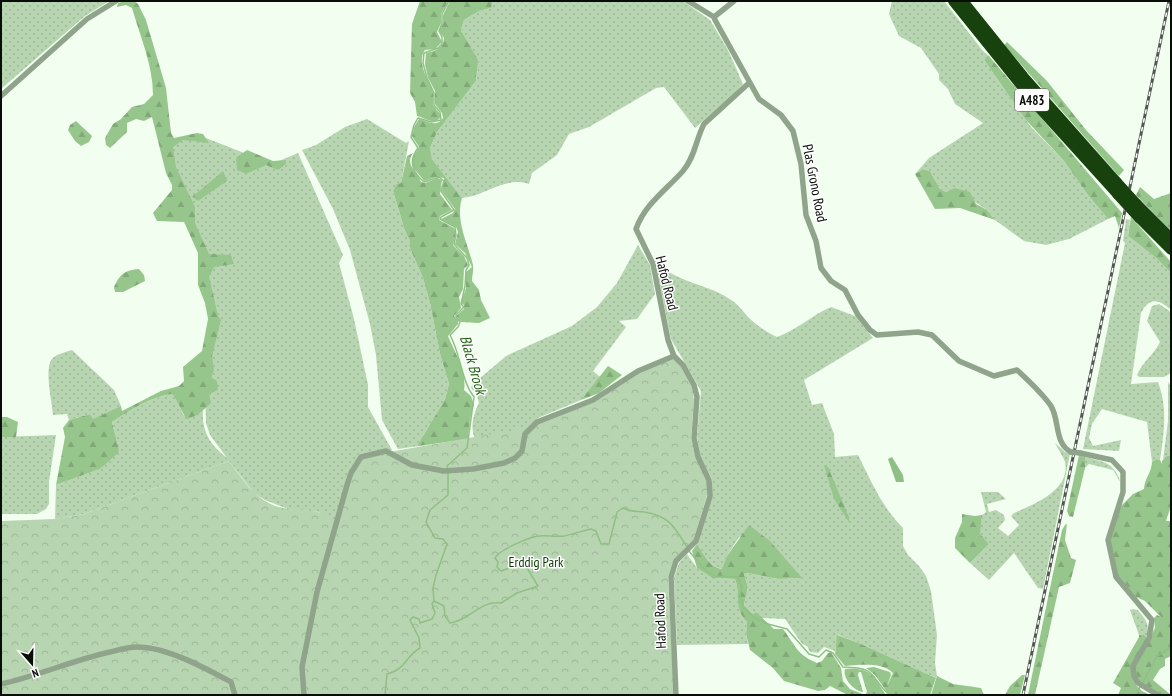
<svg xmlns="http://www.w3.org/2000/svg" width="1172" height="696" font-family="'PT Sans Narrow',sans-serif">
	<defs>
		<pattern id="grass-dots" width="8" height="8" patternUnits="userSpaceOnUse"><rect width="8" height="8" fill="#b8d5b1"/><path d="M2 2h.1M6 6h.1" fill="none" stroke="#9db697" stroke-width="1.8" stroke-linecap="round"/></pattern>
		<pattern id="forest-firs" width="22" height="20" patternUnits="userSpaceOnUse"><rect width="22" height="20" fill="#97c68c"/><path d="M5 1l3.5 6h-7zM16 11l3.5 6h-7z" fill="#81a977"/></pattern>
		<pattern id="park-crowns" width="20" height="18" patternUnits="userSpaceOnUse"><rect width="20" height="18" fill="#b8d5b1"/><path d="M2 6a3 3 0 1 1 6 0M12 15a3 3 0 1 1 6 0" fill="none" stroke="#9db697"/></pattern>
	</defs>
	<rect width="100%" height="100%" fill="#f2fff0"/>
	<g fill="url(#grass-dots)">
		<path d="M1 1H109L85 16 1 89Z"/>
		<path d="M490 1H683L710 20 728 50 743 84 730 98 695 128 664 87 656 88 589 127 569 134 557 155 532 173 529 184C504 176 486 196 462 198L432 159 430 148 437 132 476 81C481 56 470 50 461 29L464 20 479 11 491 8Z"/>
		<path d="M892 1H944L983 51 988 55 984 60 1031 127 1064 161 1087 194 1108 219 1069 239 1046 245 1024 241 995 220 987 210 954 188 946 192 940 189 930 171 923 169 915 174 929 158 983 123 955 104 948 89 939 80V74L921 48 899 36 889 14Z"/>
		<path d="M367 119 406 143 409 141 401 183 393 191 405 231 410 241 409 246 423 278 430 303 440 354 449 384 445 399 417 446 398 449 382 420 376 355 370 324 350 250 333 209 302 150 316 145 345 127Z"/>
		<path d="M206 138 272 164 298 153 343 255 339 263 354 319 368 385V407L392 450 386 451 337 523 319 512 288 509 265 500 254 493 229 461 84 514 55 519 56 485 100 469 119 449 112 422C131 410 149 397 172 394L178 401 183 415 199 414 203 410C201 431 211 446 227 458L210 435 206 423 205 389 214 336 202 263 165 144 177 139Z"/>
		<path d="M1126 219 1130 220 1128 236 1155 257 1171 273V310C1158 299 1150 297 1141 313L1131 384 1158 382C1168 409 1164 432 1160 460L1156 459 1152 462 1147 422 1102 409 1092 424 1089 438 1093 446 1121 440 1119 451 1083 449 1125 243 1123 241Z"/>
		<path d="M638 245 650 265 655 294 637 319 619 321 626 327 593 371 600 377 581 400 538 418 522 435 475 439C470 428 473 414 479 403L477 395 471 388 472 385 506 356 572 326 597 307 617 283Z"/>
		<path d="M655 260C675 284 710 283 734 302 739 306 743 311 747 316 756 325 765 331 777 337 797 330 812 315 831 307L855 316 873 338 804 380 812 405 822 403 834 434 835 457 858 455C871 481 882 507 903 528V546L908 555 919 566 926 576 931 591 937 635 935 663 937 676 936 678 859 643 838 635 835 651 824 647 818 653 810 652 807 646 802 644 785 619 761 618 756 612 753 614 744 605 748 587 744 574 748 573 778 579 801 578 739 537 727 556 723 569C709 567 704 554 697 544L712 496V479L700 456 697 437 701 391 671 339Z"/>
		<path d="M1159 304 1171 312V373L1164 377H1139L1137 375C1142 362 1154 355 1160 342L1147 321 1152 306Z"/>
		<path d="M72 350 114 390 121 406 93 420 90 414 69 420 67 414 53 415C52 402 44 368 52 359 56 354 66 352 72 350Z"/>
		<path d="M1168 382 1171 387V456L1163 460 1168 421Z"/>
		<path d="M56 435 49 482V504L46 509 37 514H1V437Z"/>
		<path d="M1055 443 1065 452 1070 454 1043 589 1038 588 1014 553 989 580 970 563 989 544 979 534 982 515 986 512 981 492H998L1006 499 987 504 989 512 996 510 1004 515 1005 520 998 528 1008 536 1019 525 1011 516 1014 513C1034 504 1071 490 1065 462 1063 456 1058 449 1055 443Z"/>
		<path d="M1085 457C1104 462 1114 462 1121 483L1113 470 1089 464 1085 468Z"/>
		<path d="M687 554 697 568 712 578 735 579C741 593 734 608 747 622L746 634 748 644 677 645 674 578 679 563Z"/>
		<path d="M1133 609 1138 610C1145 619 1151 624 1146 637L1139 635 1130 610Z"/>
	</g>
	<g fill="url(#forest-firs)">
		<path d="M125 1H134L138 4 146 20 166 88 171 133 174 138 197 133 203 134 209 143 183 140 173 147 176 167 195 207V223L209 254 231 255 234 264 214 267 209 276 218 316 221 320 212 356 214 370 211 377 217 381 218 390 209 394 211 403 199 414 188 419C180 413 180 402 172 394 149 397 131 410 112 422L119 449 118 453 100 469 56 485 65 437 63 428 69 420 90 414 93 419 121 406 122 411 161 391 179 386 184 381 183 367 202 351 208 319 205 303 198 285V253L184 222 157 221 153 213 172 190V185L166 173 152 117 144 121 136 119 127 123V132L110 148 106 145 105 138 113 124 121 119 132 107 144 104 153 95C153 65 140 36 132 8L126 5 117 7 118 3Z"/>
		<path d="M420 1 448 2 441 14V23L437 32 442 42 435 49 425 50C416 62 429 81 433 92 434 96 433 101 433 105L440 114V118C433 125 425 118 417 116L415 102 410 93 412 24Z"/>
		<path d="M450 1 492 2 491 8 479 11 464 20 461 30 478 60 476 81 437 132 430 148 432 159 462 198C455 221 468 244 473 265 474 270 472 276 472 281L479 290 481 300 490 318 479 323 461 322 456 316 464 309V305L461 303 466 288V272L472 267 465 253 455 244 458 232 456 227 441 219 453 213 455 209 442 191 444 178 436 177 424 181C419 173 408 167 414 155 416 152 418 150 419 147L412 136 414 127 419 119C427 121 437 128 443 118L442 113 435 104V91L428 78 425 64 426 53C436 51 443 48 444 38L439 31 443 23V15Z"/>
		<path d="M1007 42 1047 81 1086 130 1124 170 1119 176 1004 45Z"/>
		<path d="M988 55 1122 213 1119 228 1115 216 1108 219 1087 194 1064 161 1026 120 984 60Z"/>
		<path d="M76 121 92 136 89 142 81 146 75 141 68 130 70 125Z"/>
		<path d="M247 150 273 161 286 160V164L278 170 266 165 246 174 237 170 236 158Z"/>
		<path d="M413 153C404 165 418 172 421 182L425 183 438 178 442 180 440 194 452 210 440 216 439 220 454 228 456 233 453 245 464 256 468 265 464 269 463 289 459 297 461 308 454 316 458 320V324L448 336C455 353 467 371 464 390L471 396 474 405C470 415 469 427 468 439L398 449 417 446 445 399 449 384 440 354 430 303 423 278 409 246 410 241 405 231 393 191 397 184 401 183 407 156Z"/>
		<path d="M923 169 930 171 940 189 946 192 954 188 970 192 976 204 987 210 995 220 960 208 935 209 915 174Z"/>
		<path d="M223 171 227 181 198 201 192 197Z"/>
		<path d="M1140 187 1154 199 1171 193V231L1136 195Z"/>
		<path d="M1131 217 1171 262V273L1155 257 1128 236Z"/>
		<path d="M139 269 144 275 145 281 123 292H115L114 287C120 274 125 270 139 269Z"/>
		<path d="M608 366 622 375 599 393 581 400Z"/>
		<path d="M1 417H7L18 422 16 437H1Z"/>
		<path d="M1079 455 1085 457V468L1073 517 1069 516 1067 511Z"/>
		<path d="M1167 456H1171V506L1166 521H1171V656L1165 659V666L1160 669 1153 680 1171 695H1162L1140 682 1136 685 1142 691 1150 695H1118L1121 688 1113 683 1139 637V635H1144L1149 640 1155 628 1154 618 1157 615 1161 617 1145 601 1136 597 1118 576 1110 540 1119 508 1133 494 1144 489C1144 479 1152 472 1152 462L1156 459 1160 460 1162 464V461Z"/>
		<path d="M824 465 828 467 849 517V522L834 499Z"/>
		<path d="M962 514 975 516 982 515 980 534 989 544 970 563 955 548V538L962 522Z"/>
		<path d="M1067 524 1065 540 1071 558 1076 560 1070 583 1059 587 1035 695H1028L1062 530 1065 525Z"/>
		<path d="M749 525 770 541 802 578 778 579 748 573 744 574 748 587 744 605 753 614 756 612 774 629H783C796 646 796 654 817 663L822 661 828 653 831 652 841 668 843 681 850 689 865 695 867 692 861 672H859L858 675 863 692C854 691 842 678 845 669 871 667 873 675 886 695H848L830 686 825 690 818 691 784 681 773 668 750 650 746 634 747 622C733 607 741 595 735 579L712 578 697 568 692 551 697 544C704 554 709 567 722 569L727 556Z"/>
		<path d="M837 635 859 643 936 678 930 695H889L875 675 866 668 874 667 890 672 891 675 887 686 893 673C882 662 859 665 845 666L835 654Z"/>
		<path d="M1022 675H1025L1020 695H1005L1010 686Z"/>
		<path d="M937 676 953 684 981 688 984 695H931Z"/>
	</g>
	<path fill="url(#park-crowns)" d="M674 359 683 366 692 386 694 400 691 438 696 459 707 480V495L694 539 674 560 668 577 674 695H1V521L55 519 84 514 229 461C242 478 254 498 275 506 296 513 321 505 337 523L347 485 361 457 526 428 594 401 640 372Z"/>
	<path fill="#90bf86" d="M892 457 903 475 904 482H896L888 459Z"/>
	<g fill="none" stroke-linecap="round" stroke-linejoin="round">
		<g stroke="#90bf86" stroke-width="1.5">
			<path d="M448 470 447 466 467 448 474 397C461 380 461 355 450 335L458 327 460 322 456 317V315L464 307 461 304 465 286 466 270 469 265 467 258 454 244 456 235 455 227 440 219 441 217 454 210 441 191 444 181 439 177 424 182C412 172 408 161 418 148L411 137 414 125 418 118 431 122 441 120 440 112 434 105V93L427 78 423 63 424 53 438 48 442 44V37L439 31 442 23V14L449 1"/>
			<path d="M689 551 702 567 714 576 738 577 742 588 740 595 744 609 755 618 768 624 787 629 809 654 819 657 826 650 833 653 843 667C878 668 868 674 889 695"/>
			<path d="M434 601 444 606 445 616 450 623C469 621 480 600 501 603L517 593 538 586 524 563 501 571 497 567 498 562 495 558C499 550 529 537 539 536 547 535 555 537 564 536 574 534 582 531 591 529L596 531 601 544H609L617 512 623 508C630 512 636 511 644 512 670 516 674 527 687 547"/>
			<path d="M1142 684 1157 656 1171 647"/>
			<path d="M385 695 387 674C408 668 405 656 420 648L419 638 410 620 413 617 419 619 420 623 432 619 435 613 432 604 434 601 433 588 436 575 447 544 443 539 435 538 426 522 430 510 448 495V473"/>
			<path d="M1136 695 1140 687"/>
		</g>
		<g stroke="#8fa48b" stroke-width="5.5">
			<path d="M688 1 714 17"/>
			<path d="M734 1 714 17 715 20 759 99 781 115 793 131 801 164 806 215 816 241 821 268 831 281 845 290 858 315 870 330 877 335 918 332 932 335 959 361 994 376 1017 370C1029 381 1042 393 1051 406 1060 421 1054 443 1071 452"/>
			<path d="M1 96 87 19 116 1"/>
			<path d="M1080 453 1112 460 1123 472V492L1108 540 1116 577 1152 620 1149 638 1133 666 1134 676 1138 683 1158 695"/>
			<path d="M1 684C38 676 73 660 110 652 118 650 128 647 137 647 167 647 205 668 231 682L235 695"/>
			<path d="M304 695 302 667 317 592 347 485 351 473 361 457 386 451 412 465 444 471 473 469 504 463 515 458 522 451 525 434 537 422 593 400 638 371 674 356"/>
			<path d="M676 695 671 577 676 561 696 541 710 496 709 480 698 457 694 438 697 397 694 385 683 365 674 356 668 340 653 264 636 229C645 204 666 190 683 171 695 157 696 139 704 124L749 83"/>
		</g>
		<g stroke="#18420d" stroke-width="10">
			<path d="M953 1 1040 109 1117 194"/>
			<path d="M963 1 1024 77 1117 182"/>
			<path d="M1137 204 1171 238"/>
			<path d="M1139 218 1171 250"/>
		</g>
		<g stroke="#515850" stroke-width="3">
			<path id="rail" d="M1023 695 1169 1"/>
		</g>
		<use href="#rail" stroke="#fff" stroke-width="1.5" stroke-dasharray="4.5" stroke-linecap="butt"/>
		<path stroke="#8fa48b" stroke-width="5.5" d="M1071 452 1080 453"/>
		<g stroke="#18420d" stroke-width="10">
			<path d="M1117 182 1137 204"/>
			<path d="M1117 194 1139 218"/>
		</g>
	</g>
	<g text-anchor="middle" stroke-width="3" stroke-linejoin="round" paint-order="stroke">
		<rect fill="#fff" stroke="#535652" stroke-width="1" x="1015" y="89" width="34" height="22" rx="3"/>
		<g font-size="13" font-weight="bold" fill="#090d08">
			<text x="1032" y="105">A483</text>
		</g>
		<g font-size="14" fill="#090d08" stroke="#fff">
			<text transform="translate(815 183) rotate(79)" y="5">Plas Grono Road</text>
			<text transform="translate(667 283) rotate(76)" y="5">Hafod Road</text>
			<text transform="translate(660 621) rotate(-92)" y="5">Hafod Road</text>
		</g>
		<g font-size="14" fill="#0b3a00" stroke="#fff">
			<text x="536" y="567">Erddig Park</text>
		</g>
		<g font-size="15" font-style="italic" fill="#276317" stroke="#fff">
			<text transform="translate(473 365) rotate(74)" y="5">Black Brook</text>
		</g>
	</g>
	<rect width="1172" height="696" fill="none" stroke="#090d08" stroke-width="4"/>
	<g transform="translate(32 664) rotate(160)" stroke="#ffffff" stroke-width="3" paint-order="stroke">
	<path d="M0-3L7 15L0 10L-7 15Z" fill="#090d08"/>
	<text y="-6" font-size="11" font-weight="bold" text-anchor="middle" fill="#090d08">N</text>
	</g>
</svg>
